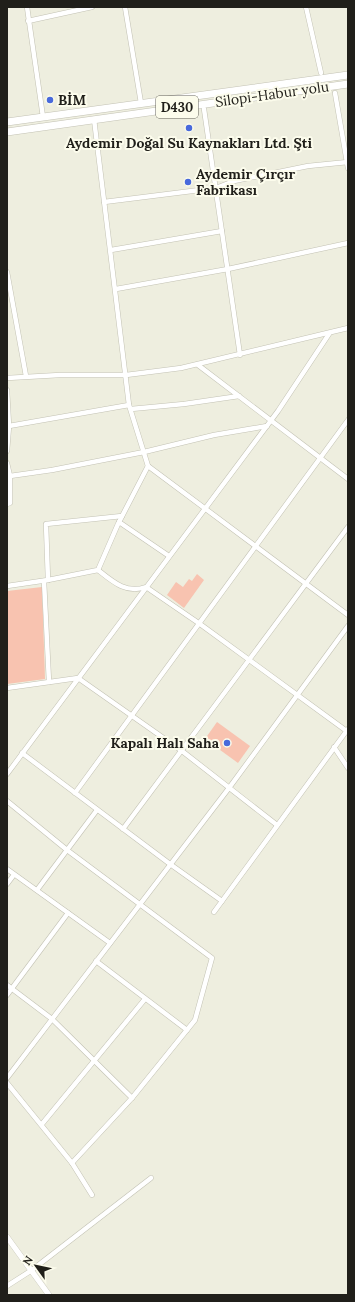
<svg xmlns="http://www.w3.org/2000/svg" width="355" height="1302" font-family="Lora,serif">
	<rect width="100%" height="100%" fill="#eeeedf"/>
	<g fill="#f8c3b0">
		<path d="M197 574 204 580 184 608 167 595 176 582 183 587 189 579 192 581Z"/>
		<path d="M42 587 45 679 7 684V591Z"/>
		<path d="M217 722 250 746 238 763 205 739Z"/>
	</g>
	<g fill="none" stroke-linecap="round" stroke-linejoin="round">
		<g stroke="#c3c2b4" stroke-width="5.5">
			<g id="minor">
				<path d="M27 7 43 117"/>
				<path d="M125 7 141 103"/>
				<path d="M306 7 321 73"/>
				<path d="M28 21 92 7"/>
				<path d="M335 93 348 168"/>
				<path d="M204 109 240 355"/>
				<path d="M104 202 216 188 234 181 308 166 348 162"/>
				<path d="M111 250 222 231"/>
				<path d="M7 272 26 376"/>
				<path d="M116 289 228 269 348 243"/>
				<path d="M198 365 348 479"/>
				<path d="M7 378 60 375H126L181 368 348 328"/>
				<path d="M7 390 9 426 7 451"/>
				<path d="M131 409 184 404 239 396"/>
				<path d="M9 426 129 405"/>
				<path d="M7 463 10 476V503L7 504"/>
				<path d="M148 466 348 615"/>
				<path d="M10 476 52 470 144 452 214 435 267 426"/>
				<path d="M119 522 169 556"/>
				<path d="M98 570C113 582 126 594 146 587L200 624 348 732"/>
				<path d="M48 580 46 524 122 516"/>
				<path d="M44 581 49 682"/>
				<path d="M7 586 48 580 98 570 118 524 148 466 129 405 94 119"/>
				<path d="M7 688 78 678 182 751 277 825"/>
				<path d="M334 747 348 768"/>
				<path d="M22 753 170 864 222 901"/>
				<path d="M7 774 278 411 329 334"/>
				<path d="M75 793 348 420"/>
				<path d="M7 801 67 850 212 958 195 1020 132 1098 72 1163"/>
				<path d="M123 829 348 527"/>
				<path d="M7 869 110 943"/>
				<path d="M7 884 13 876"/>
				<path d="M37 890 97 810"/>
				<path d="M214 912 348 729"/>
				<path d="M96 961 187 1030"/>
				<path d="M7 985 52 1019 132 1098"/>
				<path d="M7 995 68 913"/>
				<path d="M7 1078 229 788 348 626"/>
				<path d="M7 1083 72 1163 92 1195"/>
				<path d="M42 1124 145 999"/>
				<path d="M7 1286 32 1270 151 1178"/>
			</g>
		</g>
		<g stroke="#c3c2b4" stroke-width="6">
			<path id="tertiary" d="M7 1237 49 1295"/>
		</g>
		<g stroke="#c3c2b4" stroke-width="8">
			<g id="trunk">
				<path d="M7 122 348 75"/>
				<path d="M7 132 348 84"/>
			</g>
		</g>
		<use href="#minor" stroke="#fff" stroke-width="4.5"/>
		<use href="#tertiary" stroke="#fff" stroke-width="5.5"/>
		<use href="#trunk" stroke="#fff" stroke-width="7"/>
	</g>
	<g fill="#4869dc" stroke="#fcfcec" stroke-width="1.5">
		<circle cx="50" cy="100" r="4"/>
		<circle cx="189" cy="128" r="4"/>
		<circle cx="188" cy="182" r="4"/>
		<circle cx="227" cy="743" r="4"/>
	</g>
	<g text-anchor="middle" stroke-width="4" stroke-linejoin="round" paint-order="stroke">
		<rect fill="#fcfcec" stroke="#626159" stroke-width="1" x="156" y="96" width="42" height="22" rx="3"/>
		<g font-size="13" font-weight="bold" fill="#201f1a">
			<text x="177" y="112">D430</text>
		</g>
		<g font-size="14" fill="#201f1a" stroke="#fcfcec">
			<text transform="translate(272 94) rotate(-8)" y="5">Silopi-Habur yolu</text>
		</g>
		<g font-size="14" font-weight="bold" fill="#201f1a" stroke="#fcfcec" text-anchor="start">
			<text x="58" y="105">BİM</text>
			<text x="189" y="148" text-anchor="middle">Aydemir Doğal Su Kaynakları Ltd. Şti</text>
			<text x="196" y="179">Aydemir Çırçır<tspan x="196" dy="16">Fabrikası</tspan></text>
			<text x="219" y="748" text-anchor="end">Kapalı Halı Saha</text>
		</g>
	</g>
	<rect width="355" height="1302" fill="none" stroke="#201f1a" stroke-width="16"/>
	<g transform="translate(36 1266) rotate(303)" stroke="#fcfcec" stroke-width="3" paint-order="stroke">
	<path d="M0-3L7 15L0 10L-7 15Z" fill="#201f1a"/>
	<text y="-6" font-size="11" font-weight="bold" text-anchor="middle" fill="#201f1a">N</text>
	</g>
</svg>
